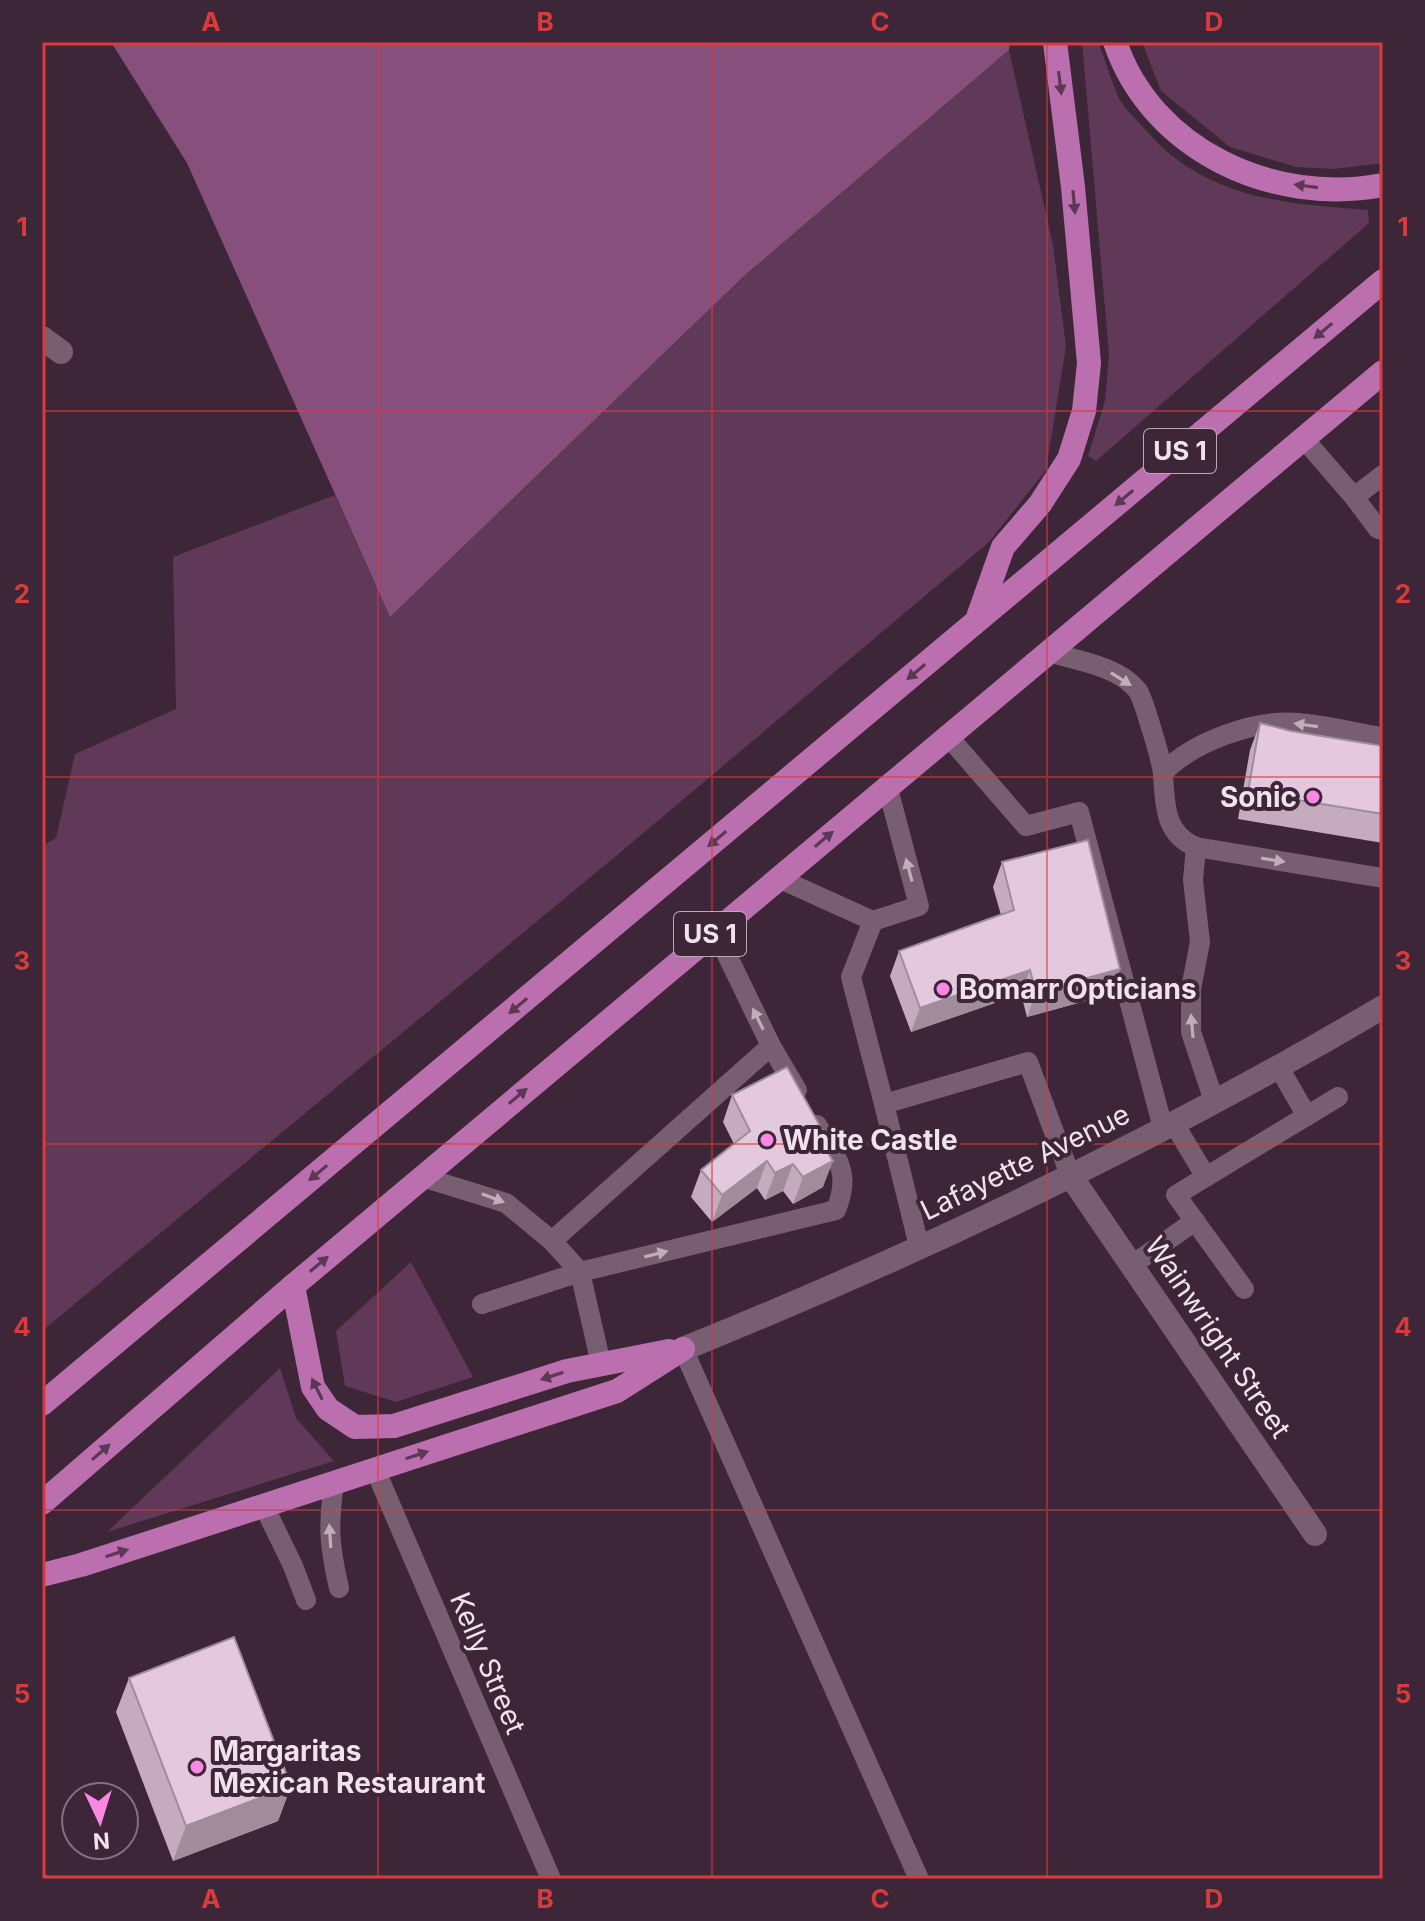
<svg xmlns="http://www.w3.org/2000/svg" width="1425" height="1921" font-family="Inter,sans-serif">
	<rect width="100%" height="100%" fill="#3c2637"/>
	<g fill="#603858">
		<path d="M1082 42H1098C1106 61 1111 82 1120 100 1126 110 1136 119 1144 128 1202 198 1284 204 1368 210L1369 223 1096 461 1088 456 1105 401 1109 355Z"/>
		<path d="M1142 42H1383V163L1334 169 1296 167 1230 147 1161 91Z"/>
		<path d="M1009 50 1053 245 1066 346 1046 470 989 542 616 856 42 1331V846L56 838 75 754 176 709 173 557 335 495 390 617 744 276Z"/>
		<path d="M411 1262 473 1377 396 1402 345 1386 336 1331Z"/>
		<path d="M280 1368 296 1418 334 1461 107 1532Z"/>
	</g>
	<path fill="#87507c" d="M111 42H1010L1009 50 744 276 390 617 187 163Z"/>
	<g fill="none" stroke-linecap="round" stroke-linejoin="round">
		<g stroke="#775f71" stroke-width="20">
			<path d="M1304 439 1354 497 1378 529 1383 530"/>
			<path d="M1354 497 1383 475"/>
			<path d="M1048 652C1072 659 1103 664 1124 678 1128 681 1135 687 1138 691 1144 701 1162 762 1163 774 1165 804 1164 834 1196 847L1383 878"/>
			<path d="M947 735 1026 826 1079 812 1163 1128"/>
			<path d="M1163 773C1192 742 1255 719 1298 723 1326 725 1355 733 1383 737"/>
			<path d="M1196 847 1193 880 1200 942 1191 989V1032L1214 1101"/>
			<path d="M778 878 873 921 919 906 887 785"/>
			<path d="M873 921 851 977 884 1104"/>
			<path d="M715 930 771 1046 797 1090"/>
			<path d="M1278 1066 1307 1116"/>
			<path d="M1173 1122 1206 1177"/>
			<path d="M422 1177 506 1203 552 1241 580 1272 601 1364"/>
			<path d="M552 1241 771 1046"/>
			<path d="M919 1246 884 1104 1028 1062 1070 1175"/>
			<path d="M1132 1265 1195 1221"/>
			<path d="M1244 1289 1176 1195 1338 1097"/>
			<path d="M482 1304 580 1272 836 1210C852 1171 836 1158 817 1125"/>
			<path d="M683 1349 919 1879"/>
			<path d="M375 1469 551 1879"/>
			<path d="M334 1483C328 1526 329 1545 339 1588"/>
			<path d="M264 1506 293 1566 306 1600"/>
		</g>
		<g stroke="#775f71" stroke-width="24">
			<path d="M42 338 61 352"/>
			<path d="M1070 1175 1315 1534"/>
		</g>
		<path stroke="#775f71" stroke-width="24" d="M683 1349C923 1252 1160 1139 1383 1007"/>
		<g stroke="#bc6fae" stroke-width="24">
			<path d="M1115 42C1152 151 1274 206 1383 185"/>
			<path d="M977 620 1003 547 1040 504 1069 459 1084 411 1089 363 1073 187 1055 42"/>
			<path d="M293 1286 313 1387 328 1409 355 1427 394 1426 567 1371 669 1351"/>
			<path d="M42 1404 1383 281"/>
			<path d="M42 1503 293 1286 1383 372"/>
			<path d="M42 1575 81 1565 617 1391 683 1349"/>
		</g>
	</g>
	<g fill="#c4acbe">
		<path d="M1260 723 1291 731 1383 746V843L1238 819 1250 750Z"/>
		<path d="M1002 862 1120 969 1111 994 1027 1017 1021 994 911 1032 890 976 899 951 1001 915 993 887Z"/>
		<path d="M732 1095 830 1144 828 1152 823 1187 793 1204 783 1191 765 1200 757 1188 712 1222 691 1197 701 1170 734 1144 723 1122Z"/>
		<path d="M129 1678 291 1786 278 1821 173 1861 116 1712Z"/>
	</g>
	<g fill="#a08c9b">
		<path d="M1120 969 1111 994 1027 1017 1036 992Z"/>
		<path d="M1030 970 1021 994 911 1032 920 1008Z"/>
		<path d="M830 1144 822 1166 833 1161 823 1187 793 1204 803 1177 825 1148Z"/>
		<path d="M767 1161 757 1188 712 1222 722 1195Z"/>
		<path d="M793 1164 783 1191 765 1200 775 1173Z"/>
		<path d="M291 1786 278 1821 173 1861 186 1826Z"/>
	</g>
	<g fill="#e4c8dd" stroke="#a08c9b" stroke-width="2">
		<path d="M1260 723 1291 731 1383 746V814L1248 792Z"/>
		<path d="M1088 840 1120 969 1036 992 1030 970 920 1008 899 951 1014 910 1002 862Z"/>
		<path d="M787 1067 830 1144 825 1148 833 1161 803 1177 793 1164 775 1173 767 1161 722 1195 701 1170 750 1131 732 1095Z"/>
		<path d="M234 1637 291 1786 186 1826 129 1678Z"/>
		<path d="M42 1872 48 1879H42Z"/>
	</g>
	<defs><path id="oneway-solid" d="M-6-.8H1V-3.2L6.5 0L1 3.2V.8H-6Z" transform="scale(2)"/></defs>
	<g fill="#5c3855">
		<use href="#oneway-solid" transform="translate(1060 83) rotate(83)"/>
		<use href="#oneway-solid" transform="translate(1306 186) rotate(-172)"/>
		<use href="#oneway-solid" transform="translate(1074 202) rotate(85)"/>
		<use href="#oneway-solid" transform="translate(1323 331) rotate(140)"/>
		<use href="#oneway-solid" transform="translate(1124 498) rotate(140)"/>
		<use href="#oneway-solid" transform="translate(916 672) rotate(140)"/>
		<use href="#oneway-solid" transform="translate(717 839) rotate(140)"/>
		<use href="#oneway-solid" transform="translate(824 839) rotate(-40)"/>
		<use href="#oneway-solid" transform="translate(518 1006) rotate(140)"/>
		<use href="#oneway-solid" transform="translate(518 1096) rotate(-40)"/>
		<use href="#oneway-solid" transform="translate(318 1173) rotate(140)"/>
		<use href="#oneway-solid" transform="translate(319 1264) rotate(-40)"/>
		<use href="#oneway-solid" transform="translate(552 1376) rotate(162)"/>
		<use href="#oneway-solid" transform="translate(317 1389) rotate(-116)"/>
		<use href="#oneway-solid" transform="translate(101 1452) rotate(-41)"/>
		<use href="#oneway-solid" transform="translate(417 1455) rotate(-18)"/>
		<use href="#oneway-solid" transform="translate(117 1553) rotate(-18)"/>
	</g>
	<g fill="#c0aebb">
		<use href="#oneway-solid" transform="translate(1121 679) rotate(32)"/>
		<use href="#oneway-solid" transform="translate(1306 725) rotate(-172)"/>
		<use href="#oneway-solid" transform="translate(1273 860) rotate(9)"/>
		<use href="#oneway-solid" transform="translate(909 870) rotate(-105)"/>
		<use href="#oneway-solid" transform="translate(758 1019) rotate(-116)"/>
		<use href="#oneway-solid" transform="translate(1192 1026) rotate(-95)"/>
		<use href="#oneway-solid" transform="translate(493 1198) rotate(21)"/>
		<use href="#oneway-solid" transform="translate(656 1254) rotate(-14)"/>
		<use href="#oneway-solid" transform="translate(330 1536) rotate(-94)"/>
	</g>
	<path fill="none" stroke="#d93b3c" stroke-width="2" stroke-opacity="0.55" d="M378 42V1879M712 42V1879M1047 42V1879M42 411H1383M42 777H1383M42 1144H1383M42 1510H1383"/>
	<g fill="#fb87e5" stroke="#3c2637" stroke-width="3">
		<circle cx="1313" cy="797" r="8"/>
		<circle cx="943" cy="989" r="8"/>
		<circle cx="767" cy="1140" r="8"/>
		<circle cx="197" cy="1767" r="8"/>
	</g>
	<g text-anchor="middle" stroke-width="8" stroke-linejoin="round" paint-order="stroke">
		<g fill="#3c2637" stroke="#bbaab6" stroke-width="2">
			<rect x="1144" y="429" width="72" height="44" rx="6"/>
			<rect x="674" y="912" width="72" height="44" rx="6"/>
		</g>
		<g font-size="26" font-weight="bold" fill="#f1e2ed">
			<text x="1180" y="460">US 1</text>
			<text x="710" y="943">US 1</text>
		</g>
		<g font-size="28" font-weight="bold" fill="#f1e2ed" stroke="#3c2637" text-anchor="start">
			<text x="1297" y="807" text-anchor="end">Sonic</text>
			<text x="959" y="999">Bomarr Opticians</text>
			<text x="783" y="1150">White Castle</text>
			<text x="213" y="1761">Margaritas<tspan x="213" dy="32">Mexican Restaurant</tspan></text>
		</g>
		<g font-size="28" fill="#f1e2ed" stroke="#3c2637">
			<text transform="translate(1025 1162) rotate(-26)" y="10">Lafayette Avenue</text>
			<text transform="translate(1218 1337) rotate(56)" y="10">Wainwright Street</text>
			<text transform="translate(488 1663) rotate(67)" y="10">Kelly Street</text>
		</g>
	</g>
	<rect width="1425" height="1921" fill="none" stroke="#3c2637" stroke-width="88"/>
	<g transform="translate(100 1821) rotate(176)"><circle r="38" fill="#3c2637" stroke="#847180" stroke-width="2"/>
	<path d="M0-6L14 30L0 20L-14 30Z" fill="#fb87e5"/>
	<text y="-12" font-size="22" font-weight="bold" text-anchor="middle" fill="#f1e2ed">N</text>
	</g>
	<rect x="44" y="44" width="1337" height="1833" fill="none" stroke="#d93b3c" stroke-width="3"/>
	<g font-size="26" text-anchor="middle" font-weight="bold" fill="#d93b3c">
		<text x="211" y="31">A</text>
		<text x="545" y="31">B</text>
		<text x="880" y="31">C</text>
		<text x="1214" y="31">D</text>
		<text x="22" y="236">1</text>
		<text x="1403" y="236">1</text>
		<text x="22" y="603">2</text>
		<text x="1403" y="603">2</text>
		<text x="22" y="970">3</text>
		<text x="1403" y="970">3</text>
		<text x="22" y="1336">4</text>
		<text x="1403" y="1336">4</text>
		<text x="22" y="1703">5</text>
		<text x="1403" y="1703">5</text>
		<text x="211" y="1908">A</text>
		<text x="545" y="1908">B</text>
		<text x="880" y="1908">C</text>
		<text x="1214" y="1908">D</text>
	</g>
</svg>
